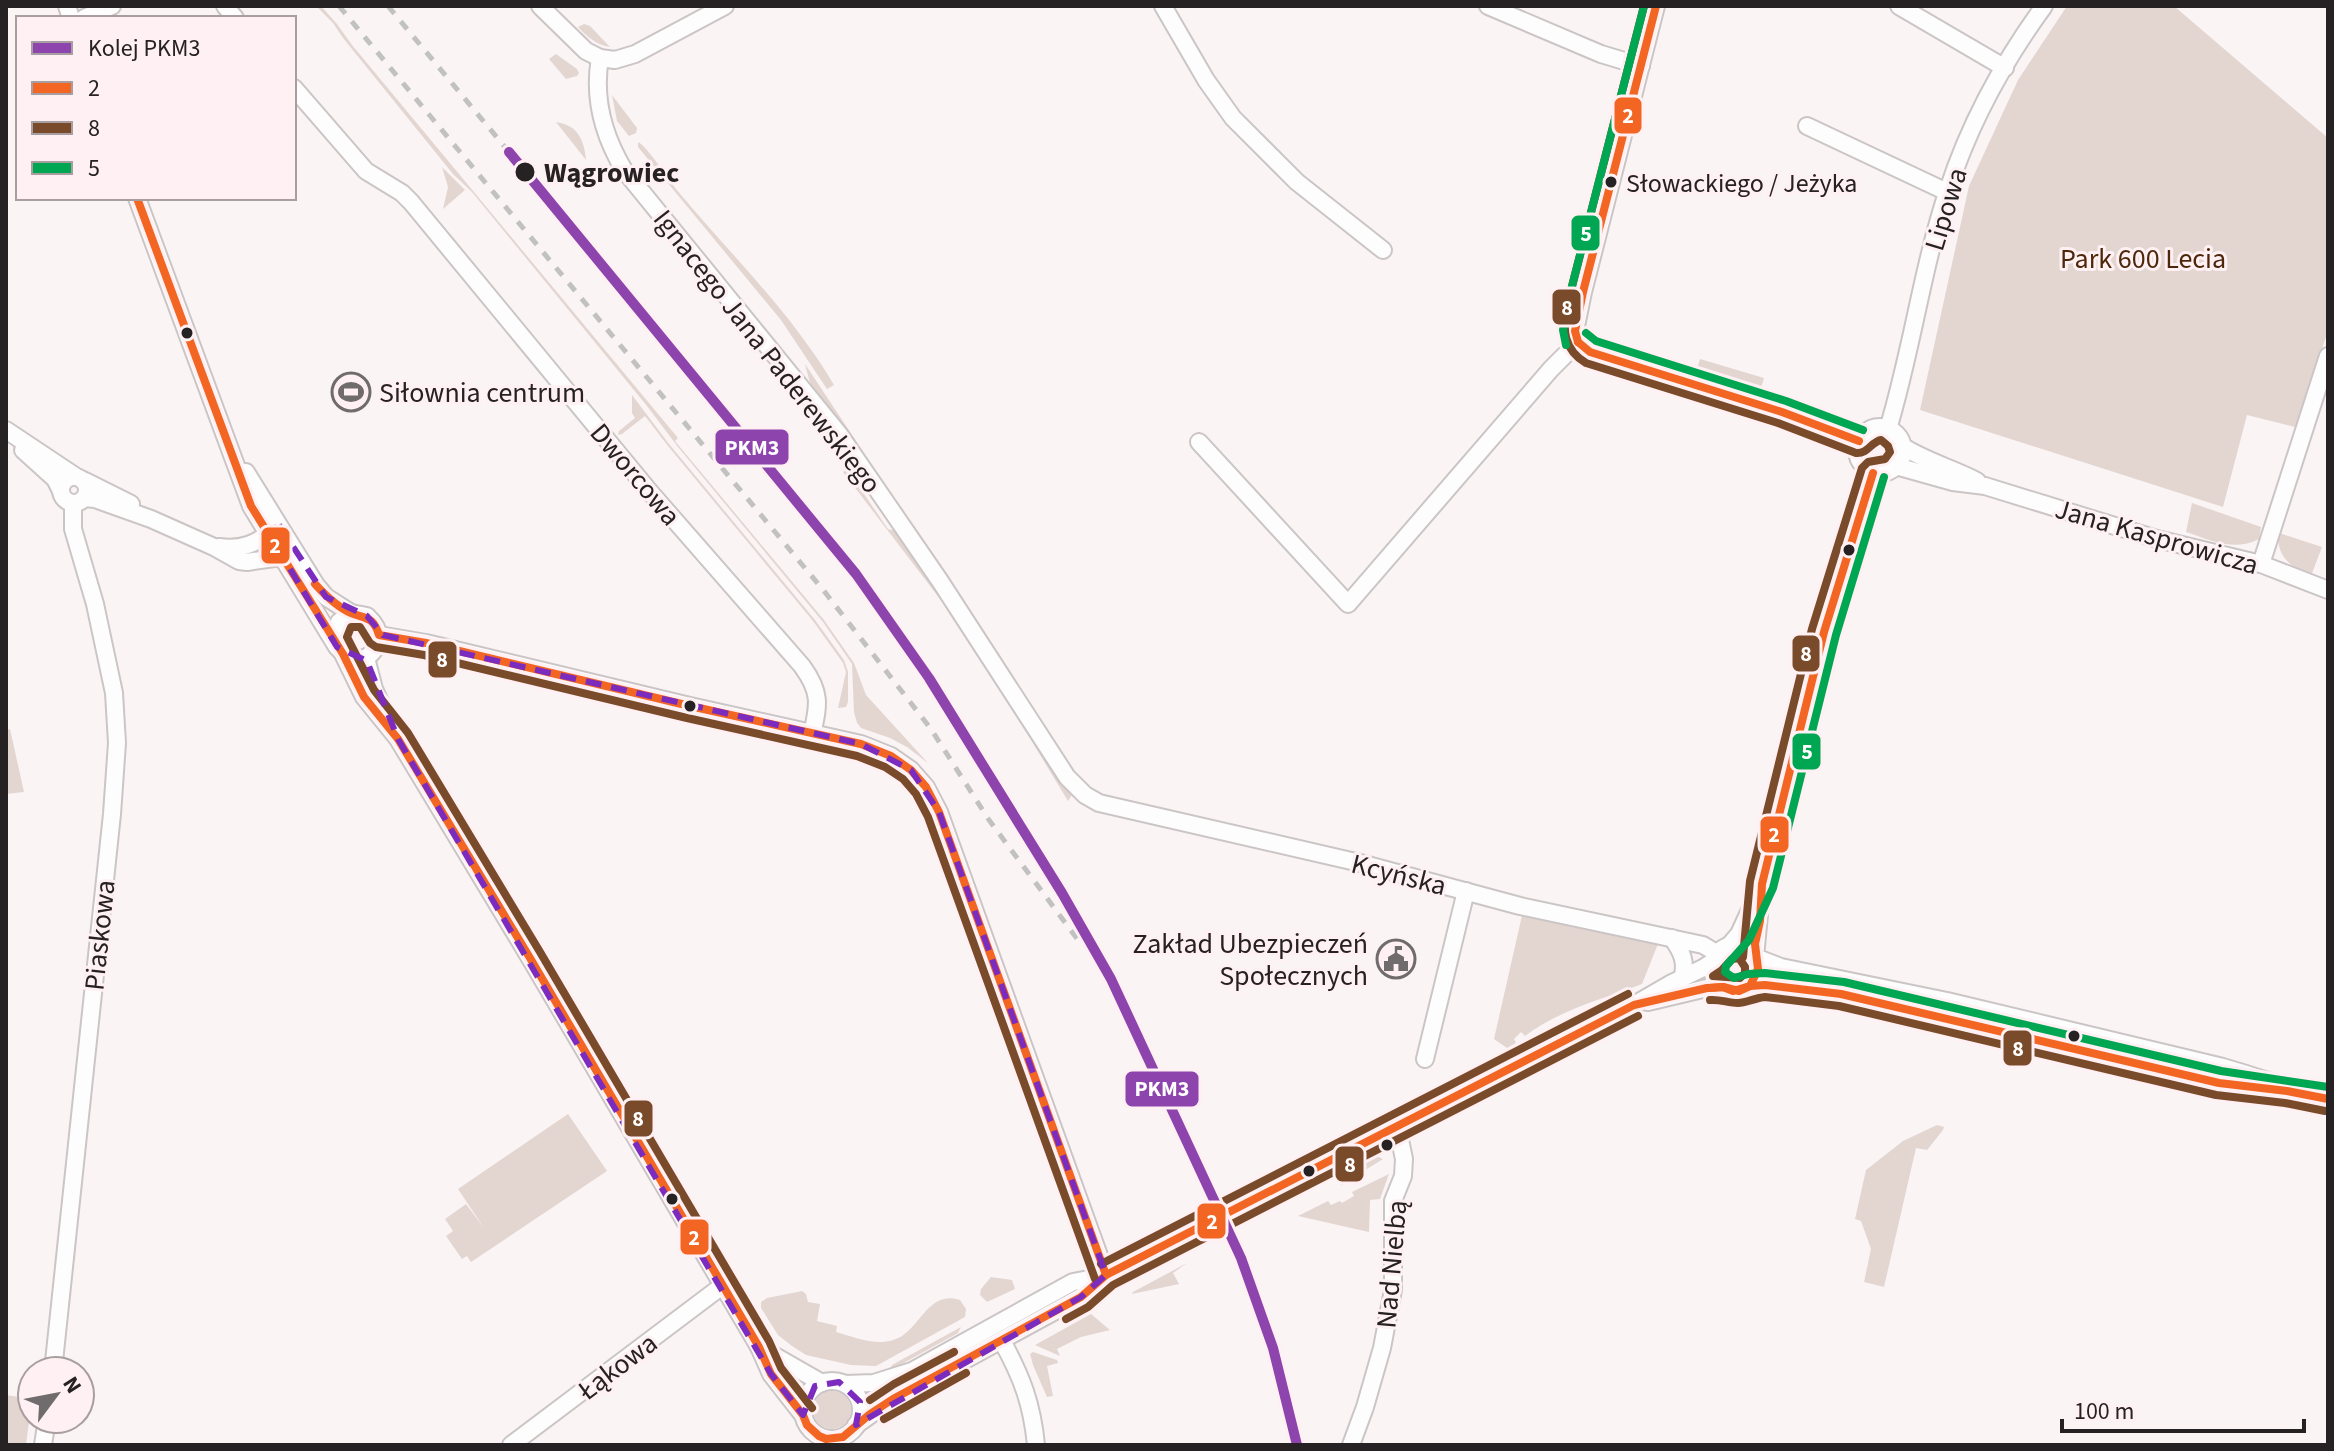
<svg xmlns="http://www.w3.org/2000/svg" width="2334" height="1451" font-family="'Source Sans 3',sans-serif">
	<rect width="100%" height="100%" fill="#faf4f5"/>
	<g fill="#e3d6d1">
		<path d="M316 6H321L337 24 352 45 678 438 675 441 824 620 854 663 866 695 928 763 907 747 890 738 861 728 857 723 854 712 852 664 823 622 678 447 647 406 472 192 453 174 343 38 333 23Z"/>
		<path d="M2067 6H2174L2328 138V331L2295 427 2247 415 2223 507 1920 410 1969 186 2018 80Z"/>
		<path d="M584 24 590 26 610 47C597 45 587 37 578 27Z"/>
		<path d="M556 54 577 69 579 73 577 76 566 79 549 59Z"/>
		<path d="M612 95 637 128 636 133 629 136 617 121Z"/>
		<path d="M556 122C578 125 584 140 586 160Z"/>
		<path d="M638 142C647 146 668 179 676 189 730 254 791 312 834 385L827 389 781 320 638 147Z"/>
		<path d="M442 167 465 190 443 209 448 187Z"/>
		<path d="M1700 359 1764 378 1761 388 1697 369Z"/>
		<path d="M805 364 858 444 810 383Z"/>
		<path d="M632 395 669 444 815 620 844 660 848 672V702L846 707 838 708 846 672 843 663 813 621 668 446 645 416 622 434 618 435 619 431 635 418 632 413Z"/>
		<path d="M847 469 888 529 896 531 1060 782 1072 795 1068 801 1028 735 947 608 843 472Z"/>
		<path d="M2192 503 2261 527 2259 539C2234 552 2210 540 2186 532Z"/>
		<path d="M2279 533 2322 547 2311 576C2292 568 2275 556 2279 533Z"/>
		<path d="M10 729 24 792 6 794V730Z"/>
		<path d="M1523 911 1658 944 1642 984C1601 1000 1561 1009 1525 1036L1521 1032 1514 1039 1516 1043 1507 1048 1494 1039Z"/>
		<path d="M568 1114 607 1171 471 1262 467 1256 462 1259 446 1236 453 1231 445 1219 466 1204 484 1228 458 1189Z"/>
		<path d="M1937 1125 1944 1127 1943 1130 1927 1150 1916 1148 1884 1287 1864 1282 1871 1249 1861 1221 1855 1219 1866 1170 1903 1141Z"/>
		<path d="M1372 1154 1383 1159 1341 1185 1339 1179Z"/>
		<path d="M1389 1174 1380 1199 1370 1200 1369 1232 1298 1216 1328 1201 1331 1205 1340 1201 1342 1203 1354 1196 1352 1192Z"/>
		<path d="M1187 1263 1173 1273 1179 1284 1132 1294 1133 1292Z"/>
		<path d="M991 1277 1012 1280 1015 1289 987 1302 980 1295 981 1289Z"/>
		<path d="M802 1291 806 1294 808 1302 820 1304 817 1321 837 1326 836 1332C854 1337 875 1346 893 1340 920 1333 926 1289 960 1300L966 1309 965 1317 876 1366 851 1365 806 1355 792 1346 778 1335 761 1308V1302L767 1298Z"/>
		<path d="M1091 1314 1110 1330 1081 1337 1057 1349 1060 1356 1035 1345Z"/>
		<path d="M961 1327 958 1333 889 1371 892 1365Z"/>
		<path d="M1033 1352 1057 1360 1058 1363 1047 1366 1053 1396 1047 1397 1033 1365 1030 1354Z"/>
		<circle cx="832" cy="1410" r="19"/>
		<path d="M6 1395 32 1399 26 1445H6Z"/>
	</g>
	<g fill="none" stroke-linecap="round" stroke-linejoin="round">
		<g stroke="#cbc5c6" stroke-width="20">
			<g id="minor">
				<path d="M67 6 71 18"/>
				<path d="M225 6 235 18"/>
				<path d="M540 6 586 51 600 58 615 60 635 54 725 6"/>
				<path d="M1163 6 1206 80 1233 118 1297 182 1383 250"/>
				<path d="M1488 6 1601 54 1641 66"/>
				<path d="M1899 6 2005 68"/>
				<path d="M84 18 112 6"/>
				<path d="M600 58C593 98 603 135 624 170L839 434 940 581 1067 777 1085 795 1099 803 1360 863 1520 906 1703 945 1718 954"/>
				<path d="M294 88 366 171 402 193 411 202 650 492 802 666C821 692 819 704 812 734"/>
				<path d="M1807 126 1947 192"/>
				<path d="M137 198 251 506 337 647C346 657 353 660 366 658 383 645 382 630 367 616L351 613 339 622 334 639"/>
				<path d="M1578 342 1575 331 1583 292 1656 6"/>
				<path d="M1578 342 1590 352 1782 412 1859 441"/>
				<circle cx="1880" cy="450" r="23"/>
				<path d="M1888 429C1912 350 1922 268 1948 190 1969 125 2004 61 2044 6"/>
				<path d="M6 430 75 476"/>
				<path d="M1199 442 1348 604 1551 369 1578 342"/>
				<path d="M1902 446C1925 461 1952 468 1977 481"/>
				<path d="M23 450 55 479 60 489"/>
				<path d="M1896 466 1953 482 1985 486 2157 539 2261 564 2328 590"/>
				<path d="M246 472 316 585 326 597 351 613"/>
				<circle cx="74" cy="490" r="13"/>
				<path d="M85 481 131 504"/>
				<path d="M84 498 95 499 151 519 214 547 239 561 247 562 274 558H283"/>
				<path d="M219 547C241 550 257 544 274 529"/>
				<path d="M2261 564 2328 356"/>
				<path d="M379 635 426 643 690 706 861 744 891 756 911 770 926 787 939 812 1106 1275"/>
				<path d="M343 654 364 697 398 739 530 958 759 1347 771 1374 803 1415"/>
				<path d="M366 658 374 689 385 713"/>
				<path d="M1672 938C1682 952 1687 962 1682 979"/>
				<circle cx="1735" cy="968" r="23"/>
				<path d="M1728 947 1739 934 1762 884 1824 632 1873 473"/>
				<path d="M1755 957 1781 967 1947 1001 2223 1067C2258 1077 2292 1090 2328 1099"/>
				<path d="M1755 957 1761 893"/>
				<path d="M1750 986H1780L1841 994 2219 1083 2275 1090"/>
				<path d="M1648 1002 1707 988 1723 987"/>
				<path d="M1425 1059 1466 891"/>
				<path d="M1002 1341C1022 1377 1032 1404 1036 1445"/>
				<path d="M759 1347 822 1383"/>
				<path d="M53 1371 112 814 117 743 114 693 95 604 73 529V503"/>
				<circle cx="832" cy="1410" r="29"/>
				<path d="M845 1384 874 1383 912 1371 1073 1282 1105 1276"/>
				<path d="M856 1425 893 1399 1081 1297 1106 1275 1634 1005 1672 983 1703 968 1714 961"/>
				<path d="M43 1445 47 1419"/>
				<path d="M511 1445 722 1286"/>
				<path d="M1351 1445 1365 1407 1382 1348 1393 1290V1201L1403 1176 1404 1159 1400 1140 1394 1128"/>
			</g>
		</g>
		<use href="#minor" stroke="#fefdfe" stroke-width="16"/>
		<g stroke="#c2c1c1" stroke-width="5" stroke-dasharray="10 10" stroke-linecap="butt">
			<path d="M339 6 824 591 931 729 989 820 1078 940"/>
			<path d="M388 6 509 152"/>
		</g>
		<g stroke="#fef0f3" stroke-width="14">
			<g id="bus-1">
				<path d="M137 198 251 506 343 654 364 697 398 739 530 958 759 1347 771 1374 803 1415 807 1425 819 1436 826 1439 843 1437 870 1414 893 1399 1081 1297 1106 1275 1634 1005 1707 988 1723 987 1733 991 1750 986 1758 969 1755 944 1760 921 1762 884 1824 632 1873 473"/>
				<path d="M1578 342 1575 331 1583 292 1656 6"/>
				<path d="M1578 342 1590 352 1782 412 1859 441"/>
				<path d="M315 584C325 595 337 607 351 613 366 619 373 616 379 635L426 643 690 706 861 744 891 756 911 770 926 787 939 812 1106 1275"/>
				<path d="M1710 988 1723 987 1739 991 1750 986 1765 985 1841 994 2219 1083 2287 1091 2328 1099"/>
			</g>
		</g>
		<g stroke="#fef0f3" stroke-width="14">
			<g id="bus-2">
				<path d="M1644 6 1567 306C1562 330 1564 350 1586 363L1778 423 1856 453C1868 454 1871 442 1881 440L1888 446 1890 452 1885 459 1868 462 1862 468 1812 629 1750 881 1743 957"/>
				<path d="M1739 958 1745 967V973L1740 978 1713 976 1722 970 1732 959Z"/>
				<path d="M1710 1000C1720 999 1728 1003 1738 1003 1746 1003 1755 998 1765 997L1839 1006 2216 1095 2285 1103 2325 1111"/>
				<path d="M1101 1264 1628 994"/>
				<path d="M1066 1319 1088 1307 1113 1285 1638 1016"/>
				<path d="M870 1400 894 1384 954 1352"/>
				<path d="M812 1408 781 1368 769 1341 540 952 408 733 374 690 347 637 351 627H360L370 643 376 647 424 655 687 718 857 756 885 767 903 779 916 794 928 817 1095 1279"/>
				<path d="M884 1419 966 1373"/>
			</g>
		</g>
		<g stroke="#fef0f3" stroke-width="14">
			<g id="bus-3">
				<path d="M1586 333 1596 341 1786 401 1863 430"/>
				<path d="M1566 345 1563 330 1571 290 1644 6"/>
				<path d="M1884 477 1836 635 1773 888 1749 940 1726 966 1725 972 1734 978 1748 974 1765 973 1844 982 2221 1071 2328 1087"/>
			</g>
		</g>
		<use href="#bus-1" stroke="#f26522" stroke-width="8"/>
		<use href="#bus-2" stroke="#7a4b2a" stroke-width="8"/>
		<use href="#bus-3" stroke="#00a651" stroke-width="8"/>
		<g stroke="#fef0f3" stroke-width="16">
			<path id="rail-1" d="M509 152 856 574 929 678 1062 893 1111 979 1241 1258 1273 1348 1297 1445"/>
		</g>
		<use href="#rail-1" stroke="#8e44ad" stroke-width="10"/>
	</g>
	<path fill="none" stroke="#7b2cbf" stroke-width="6" stroke-dasharray="16 10" stroke-linejoin="round" d="M279 525 326 597 367 616 383 635 861 744 911 770 939 812 1106 1275 1081 1297 856 1425 860 1402 839 1382 815 1386 803 1415 771 1374 398 739 367 661 337 647 269 534Z"/>
	<defs>
		<g id="stadium-ring" transform="scale(2)"><circle r="9.5" fill="#fef0f3" stroke="#706b6c" stroke-width="1.5"/><path d="M0-5a6.5 5 0 1 0 0 10a6.5 5 0 1 0 0-10ZM-3.5-1.8h7v3.6h-7Z" fill="#706b6c"/></g>
		<g id="civic-ring" transform="scale(2)"><circle r="9.5" fill="#fef0f3" stroke="#706b6c" stroke-width="1.5"/><path d="M-.6-6.5H3V-4.5H.6V-3L4-1V1h2V6H-6V1h2V-1L-.6-3ZM-1.2 2.5V6h2.4V2.5Z" fill="#706b6c"/></g>
	</defs>
	<g fill-rule="evenodd">
		<use href="#stadium-ring" x="351" y="392"/>
		<use href="#civic-ring" x="1396" y="959"/>
	</g>
	<g fill="#262122" stroke="#fef0f3" stroke-width="3">
		<circle cx="525" cy="172" r="11"/>
		<circle cx="1611" cy="182" r="7"/>
		<circle cx="187" cy="333" r="7"/>
		<circle cx="1849" cy="550" r="7"/>
		<circle cx="690" cy="706" r="7"/>
		<circle cx="2074" cy="1036" r="7"/>
		<circle cx="1387" cy="1145" r="7"/>
		<circle cx="1309" cy="1171" r="7"/>
		<circle cx="672" cy="1199" r="7"/>
	</g>
	<g text-anchor="middle" stroke-width="6" stroke-linejoin="round" paint-order="stroke">
		<g font-size="26" fill="#262122" stroke="#fef0f3" text-anchor="start">
			<text x="1626" y="192">Słowackiego / Jeżyka</text>
		</g>
		<g font-size="28" font-weight="bold" fill="#262122" stroke="#fef0f3" text-anchor="start">
			<text x="544" y="182">Wągrowiec</text>
		</g>
		<g font-size="28" fill="#262122" stroke="#fef0f3">
			<text transform="translate(1945 209) rotate(-73)" y="10">Lipowa</text>
			<text transform="translate(768 351) rotate(52)" y="10">Ignacego Jana Paderewskiego</text>
			<text transform="translate(636 474) rotate(50)" y="10">Dworcowa</text>
			<text transform="translate(2157 536) rotate(16)" y="10">Jana Kasprowicza</text>
			<text transform="translate(1399 874) rotate(14)" y="10">Kcyńska</text>
			<text transform="translate(99 935) rotate(-84)" y="10">Piaskowa</text>
			<text transform="translate(1391 1264) rotate(-85)" y="10">Nad Nielbą</text>
			<text transform="translate(617 1366) rotate(-37)" y="10">Łąkowa</text>
		</g>
		<g font-size="28" fill="#4e270b" stroke="#fef0f3">
			<text x="2143" y="268">Park 600 Lecia</text>
		</g>
		<g font-size="28" fill="#262122" stroke="#fef0f3" text-anchor="start">
			<text x="379" y="402">Siłownia centrum</text>
			<text x="1368" y="953" text-anchor="end">Zakład Ubezpieczeń<tspan x="1368" dy="32">Społecznych</tspan></text>
		</g>
	</g>
	<g stroke="#fef0f3" stroke-width="3">
		<rect x="1613" y="96" width="30" height="39" rx="8" fill="#f26522"/>
		<rect x="1570" y="214" width="31" height="38" rx="8" fill="#00a651"/>
		<rect x="1551" y="288" width="31" height="38" rx="8" fill="#7a4b2a"/>
		<rect x="714" y="428" width="76" height="38" rx="8" fill="#8e44ad"/>
		<rect x="260" y="526" width="31" height="39" rx="8" fill="#f26522"/>
		<rect x="1791" y="634" width="30" height="39" rx="8" fill="#7a4b2a"/>
		<rect x="427" y="640" width="31" height="39" rx="8" fill="#7a4b2a"/>
		<rect x="1791" y="732" width="31" height="39" rx="8" fill="#00a651"/>
		<rect x="1759" y="815" width="31" height="39" rx="8" fill="#f26522"/>
		<rect x="2002" y="1029" width="31" height="38" rx="8" fill="#7a4b2a"/>
		<rect x="1124" y="1070" width="76" height="38" rx="8" fill="#8e44ad"/>
		<rect x="623" y="1099" width="31" height="39" rx="8" fill="#7a4b2a"/>
		<rect x="1334" y="1145" width="31" height="38" rx="8" fill="#7a4b2a"/>
		<rect x="1196" y="1202" width="31" height="38" rx="8" fill="#f26522"/>
		<rect x="679" y="1218" width="31" height="38" rx="8" fill="#f26522"/>
	</g>
	<g font-size="22" text-anchor="middle" font-weight="bold" fill="#fff">
		<text x="1628" y="123">2</text>
		<text x="1586" y="241">5</text>
		<text x="1567" y="315">8</text>
		<text x="752" y="455">PKM3</text>
		<text x="275" y="553">2</text>
		<text x="1806" y="661">8</text>
		<text x="442" y="667">8</text>
		<text x="1807" y="759">5</text>
		<text x="1774" y="842">2</text>
		<text x="2018" y="1056">8</text>
		<text x="1162" y="1096">PKM3</text>
		<text x="638" y="1126">8</text>
		<text x="1350" y="1172">8</text>
		<text x="1212" y="1229">2</text>
		<text x="694" y="1245">2</text>
	</g>
	<rect width="2334" height="1451" fill="none" stroke="#262122" stroke-width="16"/>
	<rect x="16" y="16" width="280" height="184" fill="#fef0f3" stroke="#a89d9f" stroke-width="2"/>
	<rect x="32" y="42" width="40" height="12" fill="#8e44ad" stroke="#a89d9f" stroke-width="2"/>
	<text x="88" y="56" font-size="24" fill="#262122">Kolej PKM3</text>
	<rect x="32" y="82" width="40" height="12" fill="#f26522" stroke="#a89d9f" stroke-width="2"/>
	<text x="88" y="96" font-size="24" fill="#262122">2</text>
	<rect x="32" y="122" width="40" height="12" fill="#7a4b2a" stroke="#a89d9f" stroke-width="2"/>
	<text x="88" y="136" font-size="24" fill="#262122">8</text>
	<rect x="32" y="162" width="40" height="12" fill="#00a651" stroke="#a89d9f" stroke-width="2"/>
	<text x="88" y="176" font-size="24" fill="#262122">5</text>
	<g transform="translate(56 1395) rotate(58)"><circle r="38" fill="#fef0f3" stroke="#a89d9f" stroke-width="2"/>
	<path d="M0-6L14 30L0 20L-14 30Z" fill="#706b6c"/>
	<text y="-12" font-size="22" font-weight="bold" text-anchor="middle" fill="#262122">N</text>
	</g>
	<path d="M2062 1419v12h242v-12" fill="none" stroke="#262122" stroke-width="4"/>
	<text x="2074" y="1419" font-size="24" fill="#262122" stroke="#fef0f3" stroke-width="6" paint-order="stroke">100 m</text>
</svg>
